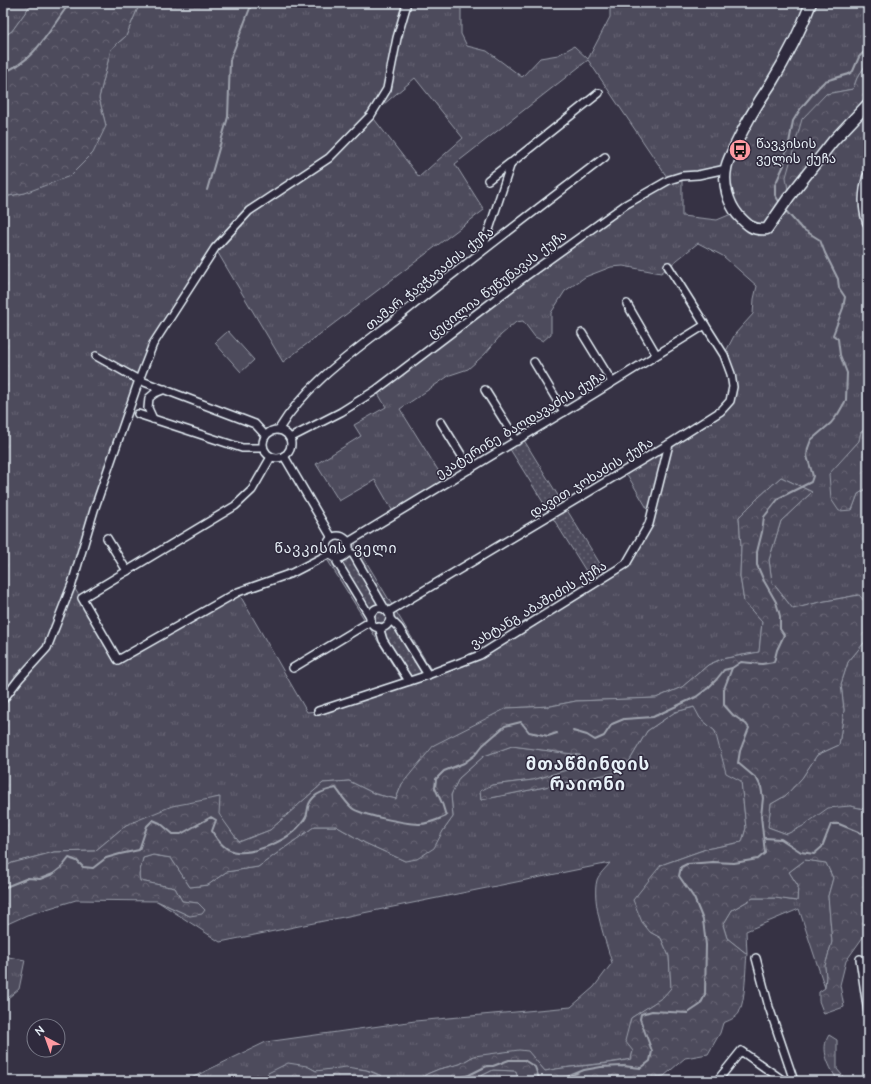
<svg xmlns="http://www.w3.org/2000/svg" width="871" height="1084" font-family="'Architects Daughter','Noto Sans Georgian',sans-serif">
	<defs>
		<pattern id="grass-tufts" width="24" height="20" patternUnits="userSpaceOnUse"><rect width="24" height="20" fill="#4d4b5c"/><path d="M3 7l-1-3M5 7V3M7 7l1-3M15 17l-1-3M17 17v-4M19 17l1-3" fill="none" stroke="#676574"/></pattern>
		<pattern id="forest-crowns" width="20" height="18" patternUnits="userSpaceOnUse"><rect width="20" height="18" fill="#4d4b5c"/><path d="M2 6a3 3 0 1 1 6 0M12 15a3 3 0 1 1 6 0" fill="none" stroke="#676574"/></pattern>
		<pattern id="park-dots" width="8" height="8" patternUnits="userSpaceOnUse"><rect width="8" height="8" fill="#4d4b5c"/><path d="M2 2h.1M6 6h.1" fill="none" stroke="#676574" stroke-width="1.8" stroke-linecap="round"/></pattern>
	</defs>
	<rect width="100%" height="100%" fill="#363244"/>
	<filter id="ink" filterUnits="userSpaceOnUse"><feTurbulence type="fractalNoise" baseFrequency=".025" numOctaves="2"/><feDisplacementMap in="SourceGraphic" scale="8" xChannelSelector="R" yChannelSelector="G"/><feConvolveMatrix kernelMatrix="1 2 1 2 8 2 1 2 1" color-interpolation-filters="sRGB"/></filter>
	<g filter="url(#ink)">
		<g fill="url(#grass-tufts)" stroke="#9a9eaa" fill-rule="evenodd">
			<path d="M3 3H32L12 31 3 37Z"/>
			<path d="M140 3H464L461 8V34L467 46 487 51 522 77 540 58 558 55 574 46 588 59 610 17V3H868V62L857 78 853 89 826 94 868 104V428L861 432 859 441 846 456 852 510 858 494 868 488V605L858 595 820 602 793 609 772 582 769 560 781 521 812 492 781 477 758 498 739 517 741 546 740 576 744 602 762 622 759 652 721 659 708 665 682 687 656 698 576 701 551 706 507 708 402 784 396 799 375 794 349 781 323 783 270 830 239 842 218 814 219 797 126 825 95 851 54 852 12 863 3 868V197L25 193 106 126 99 98 111 49 126 36ZM588 60 669 180 592 227 376 390 386 407 354 425 361 436 316 464 339 501 375 480 395 515 446 483 400 409 450 375 468 369 485 354 501 335 516 322 523 321 535 337 543 341 551 334V313L565 291 585 277 611 267 623 266 661 273 698 243 723 256 757 286 754 299 753 314 735 334 724 355 733 387 730 401 669 444 625 471 651 515 626 563 480 655 318 711 307 712 238 592 118 660 72 584 153 344 215 248 283 362 484 210 455 164ZM778 62 731 153 741 123ZM415 78 463 138 419 177 371 115ZM726 170 736 212 717 220 682 216V176ZM789 199 786 212 775 218Z"/>
			<path d="M868 638V810L850 806 787 834 768 827 771 804 785 796 802 778 817 755 839 745 844 710 841 684 848 662Z"/>
			<path d="M695 707 700 718 715 731 741 781 746 828 742 842 706 849 661 865 650 932 661 938 669 956 671 988 664 997 631 1018 633 1051 631 1059C602 1065 574 1065 545 1071L528 1052 474 1056 460 1064 439 1069 427 1074 417 1081H386C370 1063 340 1069 319 1071 314 1071 312 1068 308 1067 301 1065 276 1071 268 1073L266 1081H185L266 1042 415 1021 571 1007 594 987 612 963C606 942 591 902 597 880 599 874 606 868 610 863L220 942 157 901 190 916 198 903 182 901 175 888 140 881 139 875 143 858 153 855 171 858 190 887 208 885 226 872 258 867 315 826H336L365 843 405 861 443 831 453 817 451 795 459 778 484 756 512 746 580 755 588 764 533 780 492 785 480 791 481 800 618 772 630 760 647 731 675 712Z"/>
			<path d="M805 860 826 863 833 878 828 896 832 942 825 966 826 976 825 988 799 909 746 931 747 954 727 938 723 925 732 910 753 898H775L797 901 798 886 789 872Z"/>
			<path d="M3 956 25 960 19 989 3 1002Z"/>
			<path d="M829 1035 837 1040V1069L847 1081H838C830 1068 819 1050 829 1035Z"/>
			<path d="M493 1070 516 1071 519 1081H471Z"/>
		</g>
		<g fill="url(#forest-crowns)" stroke="#9a9eaa">
			<path d="M32 3H140L126 36 111 49 99 98 106 126 93 153 70 176 25 193 3 197V37L12 31Z"/>
			<path d="M868 62V104L789 197 786 177 802 119 826 94 853 89 857 78Z"/>
			<path d="M868 428V488L858 494 852 510 839 511 831 499 829 474 859 441 861 432Z"/>
			<path d="M781 477 812 492 781 521 769 560 772 582 793 609 820 602 859 595 868 605V638L848 662 841 684 844 710 839 745 817 755 802 778 785 796 771 804 768 827 787 834 803 826 828 808 850 806 868 810V930L846 961 840 985 844 1007 824 1014 819 1001V992L825 988 826 976 825 966 832 942 828 896 833 878 826 863 805 860 789 872 798 886 797 901 775 898H753L732 910 723 925 727 938 747 954C745 971 746 998 739 1013 736 1018 728 1021 723 1023L720 1033 708 1054 685 1058 664 1076 651 1078 648 1081H519L516 1071 493 1070 471 1081H417L427 1074 439 1069 460 1064 474 1056 519 1050 528 1051 545 1071C573 1065 603 1066 631 1059L633 1051 625 1041 631 1018 663 997 671 988 669 956 661 938 650 932 642 922 633 900 661 865 706 849 742 842 746 828 741 781 726 773 715 731 700 718 694 707 675 712 647 731 630 760 618 772 481 800 480 791 492 785 533 780 587 764 580 755 512 746 484 756 459 778 451 795 453 817 443 831 434 848 417 859 405 861 365 843 336 826H315L258 867 226 872 208 885 190 887 171 858 153 855 143 858 139 875 140 881 175 888 182 901 198 903 205 910 202 914 190 916 157 901 76 900 27 915 3 926V868L12 863 54 852 95 851 126 825 172 806 220 797 219 814 239 842 270 830 323 783 349 781 375 794 396 799 402 784 434 745 507 708 551 706 576 701 656 698 682 687 708 665 722 659 759 652 762 622 744 602 740 576 741 546 739 517 758 498Z"/>
			<path d="M288 1063 307 1066 316 1071 346 1067 366 1070 382 1076 386 1081H266L268 1073Z"/>
		</g>
		<g fill="url(#park-dots)" stroke="#9a9eaa">
			<path d="M522 437 607 575 594 584 508 446Z"/>
			<path d="M353 540 433 673 404 683 325 556 333 557 347 543Z"/>
		</g>
		<path fill="#4d4b5c" stroke="#9a9eaa" d="M228 331 254 360 241 372 215 343Z"/>
		<g fill="none" stroke-linecap="round" stroke-linejoin="round">
			<g stroke="#a0a4af" stroke-width="2">
				<path d="M3 72C32 64 49 31 66 8L71 3"/>
				<path d="M207 190 228 117 230 60 252 3"/>
				<path d="M780 203 775 195V185L784 165V157L789 143 793 121 801 108 818 88 825 81 849 74 853 71 859 57 868 48"/>
				<path d="M573 731 587 735 595 740 604 736 612 724 624 719 653 717 696 697 708 688 716 680 724 670 732 668"/>
				<path d="M764 838 781 839 801 852 814 854 822 847 831 824H839L868 836"/>
				<path d="M3 888 28 878 40 879 53 874 62 867 69 858 77 861 83 867 93 868 106 858 120 854 139 850 147 826 153 820 160 823 173 834H181L211 817 216 820 212 831C217 840 226 851 237 852 253 854 283 842 294 831 298 828 304 821 306 817 309 809 306 805 314 797 320 791 328 790 336 788 341 795 346 803 352 808 360 815 408 824 419 824 429 824 437 820 446 816L442 803 435 788 436 779 444 771 464 763 475 755 483 745 505 726 521 722 529 732 548 736 557 733"/>
				<path d="M348 1081C357 1077 366 1077 374 1081"/>
				<path d="M448 1081 469 1075 487 1066H493L509 1060H524L535 1067 540 1081"/>
				<path d="M549 1081 567 1077 584 1070 601 1067 623 1066 641 1068 650 1061 652 1051 640 1019 641 1014 652 1011 688 1013 700 1005 705 995 706 945 703 920 694 898 679 876 681 867 687 864 713 862 734 863 758 859 765 853 761 816 763 798 761 787 757 779 738 763 740 751 749 728 746 724 733 715 724 705V689L732 668 741 662 762 664 774 662 777 650 784 635 780 629V616L776 602 764 581 757 565V552L762 532 764 517 779 498 811 482 813 476 807 456 808 448 811 440 831 423 838 414 846 400 847 373 840 355 838 339 833 335 843 308 845 297 839 288 838 279 825 253 820 240 801 228 785 210"/>
			</g>
			<g stroke="#e8f1f8" stroke-width="10">
				<g id="street">
					<path d="M488 180 510 163"/>
					<path d="M482 251 511 163 599 93"/>
					<path d="M627 304 656 354"/>
					<path d="M582 333 612 382"/>
					<path d="M96 356 139 380 255 424 265 435"/>
					<path d="M534 362 564 412"/>
					<path d="M485 390 517 441"/>
					<path d="M138 414 242 448H263"/>
					<path d="M153 419 148 408 149 398 155 393 165 389"/>
					<path d="M441 422 470 469"/>
					<path d="M279 429C308 381 358 349 402 314 469 261 537 209 605 157"/>
					<circle cx="277" cy="444" r="14"/>
					<path d="M290 438 341 412 376 390 526 276 625 205 669 180 682 176 698 175 726 169"/>
					<path d="M284 456 332 538"/>
					<path d="M271 457 252 490 235 506 82 598 118 660 238 592 292 573 329 554"/>
					<circle cx="338" cy="547" r="11"/>
					<path d="M107 538 127 571"/>
					<path d="M347 543 592 395 705 325"/>
					<path d="M347 552 353 554 385 609"/>
					<path d="M337 558V562L371 618"/>
					<circle cx="380" cy="618" r="10"/>
					<path d="M388 612 669 444 721 411 730 401 733 387 731 374 724 355 668 266"/>
					<path d="M390 619 399 628 428 675"/>
					<path d="M379 627 383 640 409 681"/>
					<path d="M293 668 371 621"/>
					<path d="M3 700 19 679 47 648 72 584 94 510 139 380 153 344 215 248 249 211 329 158 371 115 387 89 397 38 406 7 405 3"/>
					<path d="M318 711 422 677 480 655 626 564 649 524 669 444"/>
					<path d="M756 958 769 1007 794 1081"/>
					<path d="M860 959 868 1013"/>
					<path d="M717 1081 741 1051 784 1081"/>
				</g>
			</g>
			<g stroke="#e8f1f8" stroke-width="13">
				<g id="secondary">
					<path d="M811 3C800 32 786 59 770 85 757 104 746 123 736 144 733 152 727 160 726 169 723 184 728 203 738 215 747 225 753 231 767 229L789 197 833 141 868 104"/>
					<path d="M868 177C864 193 863 206 868 222"/>
				</g>
			</g>
			<use href="#street" stroke="#2f2a3d" stroke-width="7"/>
			<use href="#secondary" stroke="#2f2a3d" stroke-width="10"/>
		</g>
	</g>
	<defs>
		<g id="bus-disc" transform="scale(1.15)"><circle r="9.5" fill="#ff9aa2" stroke="#2f2a3d"/><path d="M-5-6H5V4H4V6H2V4H-2V6H-4V4H-5ZM-3.5-4V0h7V-4ZM-3.5 1.2v1.5H-2V1.2ZM2 1.2v1.5H3.5V1.2Z" fill="#111"/></g>
	</defs>
	<g fill-rule="evenodd">
		<use href="#bus-disc" x="740" y="150"/>
	</g>
	<g text-anchor="middle" stroke-width="3" stroke-linejoin="round" paint-order="stroke">
		<g font-size="13" fill="#e8f1f8" stroke="#2f2a3d" text-anchor="start">
			<text x="756" y="148">წავკისის<tspan x="756" dy="15">ველის ქუჩა</tspan></text>
		</g>
		<g font-size="13" fill="#e8f1f8" stroke="#2f2a3d">
			<text transform="translate(429 278) rotate(-38)" y="5">თამარ ჭავჭავაძის ქუჩა</text>
			<text transform="translate(497 284) rotate(-37)" y="5">ცეცილია წუწუნავას ქუჩა</text>
			<text transform="translate(520 424) rotate(-31)" y="5">ეკატერინე ბაღდავაძის ქუჩა</text>
			<text transform="translate(591 477) rotate(-31)" y="5">დავით ჯოხაძის ქუჩა</text>
			<text transform="translate(538 604) rotate(-31)" y="5">ვახტანგ აბაშიძის ქუჩა</text>
		</g>
		<g font-size="14" letter-spacing="1" fill="#e8f1f8" stroke="#2f2a3d">
			<text x="336" y="553">წავკისის ველი</text>
		</g>
		<g font-size="17" font-weight="bold" letter-spacing="1" fill="#e8f1f8" stroke="#2f2a3d">
			<text x="588" y="770">მთაწმინდის<tspan x="588" dy="20">რაიონი</tspan></text>
		</g>
	</g>
	<rect width="871" height="1084" fill="none" stroke="#2f2a3d" stroke-width="16"/>
	<rect x="8" y="8" width="855" height="1068" fill="none" stroke="#e8f1f8" stroke-width="1.5" filter="url(#ink)"/>
	<g transform="translate(46 1038) rotate(319)"><circle r="19" fill="#2f2a3d" stroke="#797a88"/>
	<path d="M0-3L7 15L0 10L-7 15Z" fill="#ff9aa2"/>
	<text y="-6" font-size="11" font-weight="bold" text-anchor="middle" fill="#e8f1f8">N</text>
	</g>
</svg>
